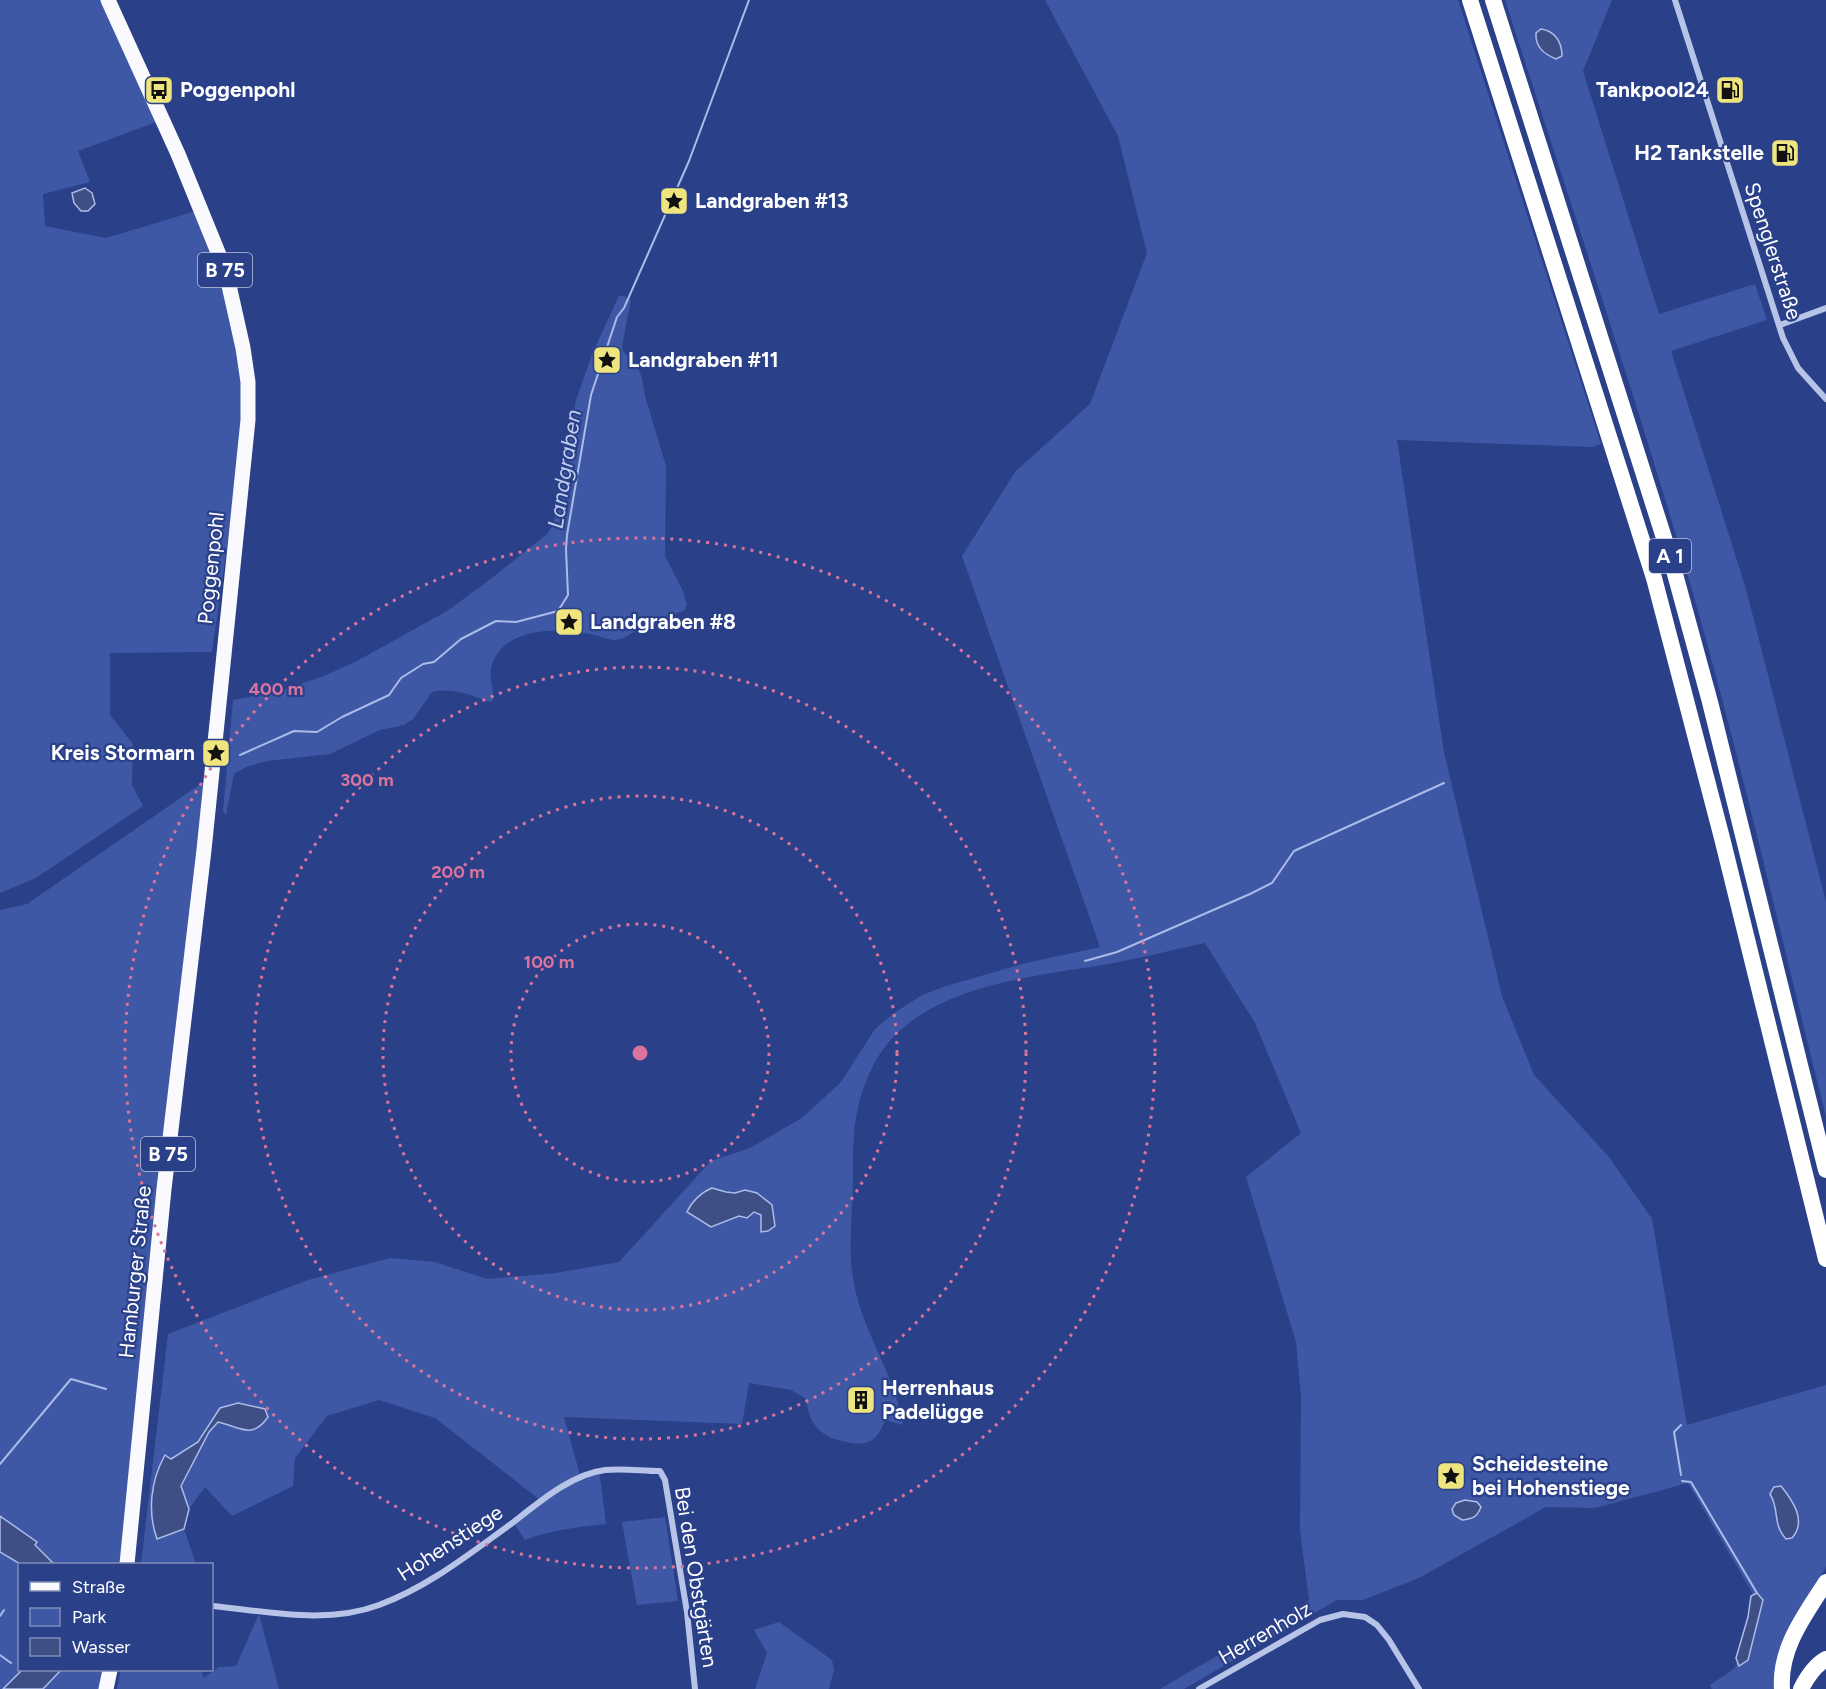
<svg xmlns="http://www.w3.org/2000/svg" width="1826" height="1689" font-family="Figtree,sans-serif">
	<rect width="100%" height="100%" fill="#2a4089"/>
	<g fill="#3f58a5" fill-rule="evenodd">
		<path d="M0 0H104L159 121 78 151 90 182 43 194 45 226 106 238 196 211 222 284 241 362 243 406 238 468 212 652 110 653V715L133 744 132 785 143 806 36 878 0 893Z"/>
		<path d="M1045 0H1458L1601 444 1592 447 1397 440 1444 752 1502 996 1534 1075 1609 1157 1652 1219 1687 1425 1826 1385V1567L1785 1634 1778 1660 1775 1689H1712L1710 1685 1735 1668 1753 1594 1688 1483 1595 1508 1546 1507 1419 1578 1363 1600H1337L1184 1689H1160L1279 1620 1309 1600 1300 1530 1301 1397 1296 1342 1246 1177 1301 1133 1255 1023 1205 943C1171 950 1137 959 1103 965 1024 978 911 987 872 1068 853 1107 853 1137 853 1179 853 1213 847 1250 854 1284 863 1333 895 1374 903 1425L885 1420C878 1441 867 1447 846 1442 833 1439 823 1436 814 1424 809 1418 808 1406 805 1398L791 1390 749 1383 742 1424 564 1417 580 1475 599 1469 606 1524C578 1527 551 1530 525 1540L515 1525 540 1500 435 1418 379 1400 327 1416 295 1458 293 1486 232 1516 205 1487 189 1509 181 1486 209 1432 218 1422 231 1425 241 1430 220 1408 198 1442 171 1459 157 1539 184 1529 196 1564H141L168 1334 308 1280 390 1258 435 1262 487 1279 556 1273 619 1262 711 1161 750 1148 802 1118 841 1082 875 1029 894 1013 922 995 946 986 1026 963 1100 947 962 556 1015 472 1090 404 1147 253 1118 136ZM712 1188 726 1192 735 1193 745 1190 757 1193 772 1205 773 1216 762 1224 761 1215C745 1209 725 1220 711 1227Z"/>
		<path d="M1505 0H1612L1583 71 1659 314 1755 284 1767 320 1671 351 1746 589 1826 902V1117C1782 941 1742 764 1692 590 1635 392 1568 197 1505 0Z"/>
		<path d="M619 296H624L631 300 622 346 623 351 638 368 642 378 645 396 666 466 665 556 683 591 687 605 685 610C672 615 659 620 646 625 636 629 625 641 613 640 605 639 598 635 590 634 557 627 501 627 491 668 489 679 494 690 493 700L490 702C471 695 452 687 432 692L413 719 404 725 380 730 330 754 267 761 246 767 234 774 226 815 223 811 233 700 280 691 324 676 355 662 447 611 488 581 547 534 553 525 576 400 593 352Z"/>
		<path d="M205 781 123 1564H54L35 1544 37 1542 0 1516V910L27 904Z"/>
		<path d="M665 1517 678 1601 637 1605 622 1522Z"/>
		<path d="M0 1552 20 1564V1670H22L3 1689H0Z"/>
		<path d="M259 1614 279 1689H117L121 1670H202L203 1678 219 1667 236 1666Z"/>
		<path d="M779 1622 832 1660 834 1670 829 1689H755L767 1653 754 1630Z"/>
		<path d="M61 1670H106L101 1689H43Z"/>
	</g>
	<g fill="#3f4f85" stroke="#acbce9" stroke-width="1.5">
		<path d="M1541 29C1555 31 1562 42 1562 56L1556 59C1544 54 1535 47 1536 33Z"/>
		<path d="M85 188 92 193 95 204 88 211H81L74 203 72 193Z"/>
		<path d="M712 1188 726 1192 735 1193 745 1190 757 1193 772 1205 775 1226 768 1231 761 1232V1215L754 1212 747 1218 739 1216 711 1227 687 1212C692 1201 702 1192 712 1188Z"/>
		<path d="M238 1403 265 1409 268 1417C252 1440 240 1427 218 1422L209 1432 181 1486 189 1509 184 1529 157 1539C147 1511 151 1480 165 1455L171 1459 198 1442 220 1408Z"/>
		<path d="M1781 1486C1793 1501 1807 1521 1792 1538L1786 1539C1772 1524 1780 1510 1770 1494L1774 1487Z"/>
		<path d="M1465 1500 1477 1502 1481 1507C1477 1517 1473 1519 1462 1520L1454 1515 1452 1509 1456 1503Z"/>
		<path d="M0 1516 37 1542 35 1545 54 1564H20L0 1552Z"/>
		<path d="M1757 1593 1763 1600 1748 1660 1739 1666 1736 1658 1748 1617 1751 1596Z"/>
		<path d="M22 1670H61L43 1689H3Z"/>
	</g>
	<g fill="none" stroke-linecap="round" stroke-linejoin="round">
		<g stroke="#acbce9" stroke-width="2">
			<path d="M240 755 294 731 317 732 342 717 389 695 401 678 423 664 434 662 461 639 496 621 516 622 558 611 568 595 566 549 567 535 591 395 617 317 624 308 689 161 749 0"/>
			<path d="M1085 961 1117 952 1250 894 1272 883 1294 851 1444 783"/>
			<path d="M0 1464 71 1379 106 1389"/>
			<path d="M1681 1475 1674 1432 1681 1425"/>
			<path d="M1682 1481 1691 1482 1757 1593"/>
			<path d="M0 1616 4 1610"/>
			<path d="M0 1655 11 1663"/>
		</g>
		<g stroke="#b7c4e8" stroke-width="6">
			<path d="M1675 0 1783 338 1798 368 1826 399"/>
			<path d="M1780 325 1826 308"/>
			<path d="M212 1606C266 1611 326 1625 379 1605 428 1587 469 1554 511 1524 537 1504 571 1474 605 1470 623 1468 642 1471 660 1471L665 1480 687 1612 695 1689"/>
			<path d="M1199 1689 1320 1620 1343 1614 1365 1617 1377 1625 1389 1640 1419 1689"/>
		</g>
		<g stroke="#fafafe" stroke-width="15">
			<path d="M108 0 178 154 226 272 243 348 248 382V420L204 850 164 1189 127 1564"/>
			<path d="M106 1689 110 1670"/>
		</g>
		<g stroke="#fff" stroke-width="16">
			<path d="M1470 0 1654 578 1722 838 1826 1259"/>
			<path d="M1493 0 1672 563 1710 702 1826 1170"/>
			<path d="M1782 1689C1779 1648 1805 1615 1826 1582"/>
			<path d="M1801 1689C1807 1677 1814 1666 1826 1659"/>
		</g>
	</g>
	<g fill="none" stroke="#da749d" stroke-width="3" stroke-dasharray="3 6">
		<circle cx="640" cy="1053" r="129"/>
		<circle cx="640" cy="1053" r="257"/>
		<circle cx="640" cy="1053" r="386"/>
		<circle cx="640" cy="1053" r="515"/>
	</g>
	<defs>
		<g id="bus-square" transform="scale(1.5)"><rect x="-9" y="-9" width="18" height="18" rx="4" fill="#efe57f" stroke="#2a4089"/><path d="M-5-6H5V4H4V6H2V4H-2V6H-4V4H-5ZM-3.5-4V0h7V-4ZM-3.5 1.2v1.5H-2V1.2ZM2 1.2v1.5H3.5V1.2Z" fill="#111"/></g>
		<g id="fuel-square" transform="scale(1.5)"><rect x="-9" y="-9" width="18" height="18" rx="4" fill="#efe57f" stroke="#2a4089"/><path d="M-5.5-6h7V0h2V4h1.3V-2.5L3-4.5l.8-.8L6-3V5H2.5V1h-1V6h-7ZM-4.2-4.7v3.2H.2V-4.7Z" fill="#111"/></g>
		<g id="sight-square" transform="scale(1.5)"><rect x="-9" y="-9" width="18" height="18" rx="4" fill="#efe57f" stroke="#2a4089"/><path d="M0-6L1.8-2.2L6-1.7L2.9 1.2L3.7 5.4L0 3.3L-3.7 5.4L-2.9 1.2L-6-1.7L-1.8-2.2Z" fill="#111"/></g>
		<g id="building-square" transform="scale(1.5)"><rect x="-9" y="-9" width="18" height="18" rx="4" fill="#efe57f" stroke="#2a4089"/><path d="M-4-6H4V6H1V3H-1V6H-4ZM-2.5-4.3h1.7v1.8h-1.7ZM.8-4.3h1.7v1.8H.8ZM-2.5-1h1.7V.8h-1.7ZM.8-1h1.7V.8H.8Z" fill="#111"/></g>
	</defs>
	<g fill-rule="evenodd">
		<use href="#bus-square" x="159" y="90"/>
		<use href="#fuel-square" x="1730" y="90"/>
		<use href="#fuel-square" x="1785" y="153"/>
		<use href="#sight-square" x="674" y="201"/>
		<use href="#sight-square" x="607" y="360"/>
		<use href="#sight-square" x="569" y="622"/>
		<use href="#sight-square" x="216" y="753"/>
		<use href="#building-square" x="861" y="1400"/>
		<use href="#sight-square" x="1451" y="1476"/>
	</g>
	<g text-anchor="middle" stroke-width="4.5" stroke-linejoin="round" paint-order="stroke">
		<g fill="#2a4089" stroke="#bfc6dc" stroke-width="1.5">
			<rect x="198" y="253" width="54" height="34" rx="4.5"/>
			<rect x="1649" y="539" width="42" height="34" rx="4.5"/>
			<rect x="141" y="1137" width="54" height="34" rx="4.5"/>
		</g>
		<g font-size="20" font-weight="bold" fill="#fff">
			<text x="225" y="277">B 75</text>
			<text x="1670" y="563">A 1</text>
			<text x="168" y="1161">B 75</text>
		</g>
		<g font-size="21" font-weight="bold" fill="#fff" stroke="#2a4089" text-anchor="start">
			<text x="180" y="97">Poggenpohl</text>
			<text x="1709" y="97" text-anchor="end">Tankpool24</text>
			<text x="1764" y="160" text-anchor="end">H2 Tankstelle</text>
			<text x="695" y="208">Landgraben #13</text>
			<text x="628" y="367">Landgraben #11</text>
			<text x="590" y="629">Landgraben #8</text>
			<text x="195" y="760" text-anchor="end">Kreis Stormarn</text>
			<text x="882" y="1395">Herrenhaus<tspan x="882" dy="24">Padelügge</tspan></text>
			<text x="1472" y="1471">Scheidesteine<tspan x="1472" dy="24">bei Hohenstiege</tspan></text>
		</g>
		<g font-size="21" fill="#fff" stroke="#2a4089">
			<text transform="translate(1773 251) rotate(72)" y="7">Spenglerstraße</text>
			<text transform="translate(211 568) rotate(-84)" y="7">Poggenpohl</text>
			<text transform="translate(135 1272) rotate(-84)" y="7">Hamburger Straße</text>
			<text transform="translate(450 1543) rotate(-33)" y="7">Hohenstiege</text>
			<text transform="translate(696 1577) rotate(81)" y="7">Bei den Obstgärten</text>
			<text transform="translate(1265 1633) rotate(-30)" y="7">Herrenholz</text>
		</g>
		<g font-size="22" font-style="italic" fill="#c3cef0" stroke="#2a4089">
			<text transform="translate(564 469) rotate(-81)" y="8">Landgraben</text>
		</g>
	</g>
	<circle cx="640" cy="1053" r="9" fill="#da749d" stroke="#2a4089" stroke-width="3"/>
	<g font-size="18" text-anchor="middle" font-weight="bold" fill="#da749d" stroke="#2a4089" stroke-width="4.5" stroke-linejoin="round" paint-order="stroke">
		<text x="276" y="695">400 m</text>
		<text x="367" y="786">300 m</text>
		<text x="458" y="878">200 m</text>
		<text x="549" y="968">100 m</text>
	</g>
	<rect x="18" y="1563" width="195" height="108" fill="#2a4089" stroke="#7f8cb8" stroke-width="1.5"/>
	<rect x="30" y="1582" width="30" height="9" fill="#fafafe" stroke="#7f8cb8" stroke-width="1.5"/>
	<text x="72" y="1593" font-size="18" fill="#ffffff">Straße</text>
	<rect x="30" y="1608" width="30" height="18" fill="#3f58a5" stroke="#7f8cb8" stroke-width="1.5"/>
	<text x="72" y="1623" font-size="18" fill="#ffffff">Park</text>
	<rect x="30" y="1638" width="30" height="18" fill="#3f4f85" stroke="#7f8cb8" stroke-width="1.5"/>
	<text x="72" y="1653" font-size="18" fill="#ffffff">Wasser</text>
</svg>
